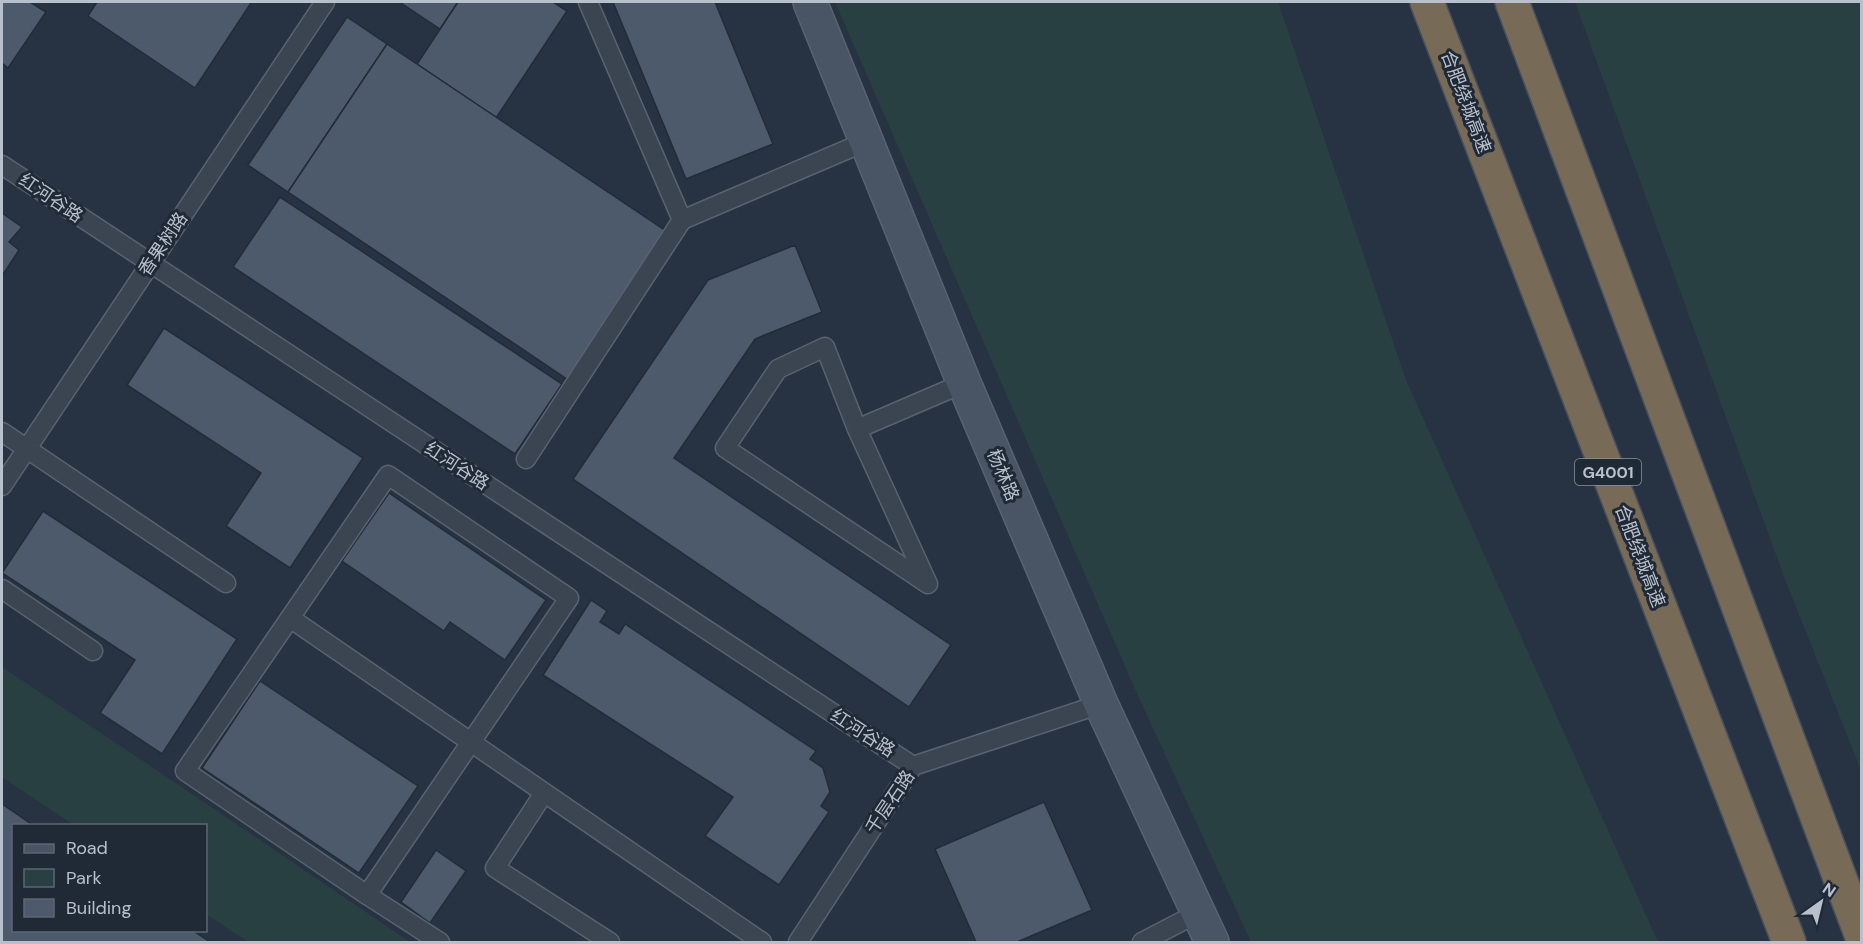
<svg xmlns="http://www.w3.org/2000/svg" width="1863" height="944" font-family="'DM Sans','Noto Sans SC',sans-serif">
	<rect width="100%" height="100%" fill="#273342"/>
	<g fill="#294043">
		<path d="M835 2H1278L1406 380 1658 942H1251L1135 689Z"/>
		<path d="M1575 2H1861V770L1783 574Z"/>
		<path d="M2 667 161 773 410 942H248L206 914V826L74 825 2 777Z"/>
	</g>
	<g fill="#4d5a6b" stroke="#222c39" stroke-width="1.5">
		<path d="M2 2H30L46 12 8 68 2 63Z"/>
		<path d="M97 2H249L251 3 195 88 88 16Z"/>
		<path d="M403 2H458L440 29 401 3Z"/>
		<path d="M458 2H553L567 11 496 118 417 64Z"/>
		<path d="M613 2H715L773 144 686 179Z"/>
		<path d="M347 17 387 44 288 192 248 165Z"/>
		<path d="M387 44 666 231 567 379 288 192Z"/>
		<path d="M280 197 562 384 515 454 233 267Z"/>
		<path d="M2 213 22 227 9 242 19 250 2 276Z"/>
		<path d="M795 245 822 312 755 339 674 458 951 645 909 707 573 479 708 280Z"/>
		<path d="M164 328 363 458 290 568 226 526 261 473 127 385Z"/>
		<path d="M389 493 546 600 505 660 450 622 444 631 342 561Z"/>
		<path d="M43 511 237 639 162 754 100 713 135 660 2 573Z"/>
		<path d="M591 600 607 611 600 622 619 634 625 624 816 751 810 759 823 768 830 792 821 806 829 812 779 885 705 836 733 797 543 675Z"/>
		<path d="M260 681 418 786 359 873 202 768Z"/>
		<path d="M1044 802 1092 910 1017 942H976L935 849Z"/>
		<path d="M2 804 34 826H14V930H192L210 942H2Z"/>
		<path d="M436 850 466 871 430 923 401 902Z"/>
	</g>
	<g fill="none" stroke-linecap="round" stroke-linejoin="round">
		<g stroke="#59636f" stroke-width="21">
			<g id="lane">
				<path d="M588 2 682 220 867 141"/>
				<path d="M2 165 913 766"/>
				<path d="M857 429 928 584 725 448 778 369 825 347 857 429 964 383"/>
				<path d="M2 432 226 583"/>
				<path d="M526 459 682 220"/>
				<path d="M388 475 569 598 367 895 185 771Z"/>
				<path d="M2 486 325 2"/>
				<path d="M2 589 93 651"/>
				<path d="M290 618 762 942"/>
				<path d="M544 793 495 868 610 942"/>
				<path d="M367 895 440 942"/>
				<path d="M798 942 913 766 1101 704"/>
				<path d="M1142 942 1198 913"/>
			</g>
		</g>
		<g stroke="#59636f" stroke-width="36">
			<path id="secondary" d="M810 2 964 383 1101 704 1212 942"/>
		</g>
		<g stroke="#46505c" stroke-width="36">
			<g id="highway">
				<path d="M1427 2 1789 942"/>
				<path d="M1512 2 1862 937"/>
			</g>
		</g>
		<use href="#lane" stroke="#3b4551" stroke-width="18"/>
		<use href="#secondary" stroke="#495464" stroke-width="33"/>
		<use href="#highway" stroke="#776b58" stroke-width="33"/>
	</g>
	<g text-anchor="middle" stroke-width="6" stroke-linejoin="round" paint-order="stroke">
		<rect fill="#202a37" stroke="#8a939f" stroke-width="1.5" x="1575" y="459" width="66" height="26" rx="4.5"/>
		<g font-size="16" font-weight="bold" fill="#b8c0cb">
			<text x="1608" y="478">G4001</text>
		</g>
		<g font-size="18" fill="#b8c0cb" stroke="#202a37">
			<text transform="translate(1466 102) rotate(69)" y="6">合肥绕城高速</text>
			<text transform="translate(51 198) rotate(34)" y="6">红河谷路</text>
			<text transform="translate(163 244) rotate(-56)" y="6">香果树路</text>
			<text transform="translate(457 466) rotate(33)" y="6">红河谷路</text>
			<text transform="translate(1003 475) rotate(67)" y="6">杨林路</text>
			<text transform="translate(1640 556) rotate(69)" y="6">合肥绕城高速</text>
			<text transform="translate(863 733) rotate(33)" y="6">红河谷路</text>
			<text transform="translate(890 802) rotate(-56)" y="6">千层石路</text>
		</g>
	</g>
	<rect width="1863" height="944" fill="none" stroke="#b8c0cb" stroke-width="6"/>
	<rect x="12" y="824" width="195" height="108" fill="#202a37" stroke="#5d6672" stroke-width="1.5"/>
	<rect x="24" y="844" width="30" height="9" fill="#495464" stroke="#5d6672" stroke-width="1.5"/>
	<text x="66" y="854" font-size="18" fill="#b8c0cb">Road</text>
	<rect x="24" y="869" width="30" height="18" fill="#294043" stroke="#5d6672" stroke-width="1.5"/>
	<text x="66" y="884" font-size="18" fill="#b8c0cb">Park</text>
	<rect x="24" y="899" width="30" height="18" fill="#4d5a6b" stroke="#5d6672" stroke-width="1.5"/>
	<text x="66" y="914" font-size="18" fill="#b8c0cb">Building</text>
	<g transform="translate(1821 902) rotate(34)" stroke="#202a37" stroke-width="4.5" paint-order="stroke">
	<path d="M0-4.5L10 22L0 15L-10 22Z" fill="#b8c0cb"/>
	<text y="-9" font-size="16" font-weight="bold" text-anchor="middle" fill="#b8c0cb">N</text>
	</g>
</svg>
